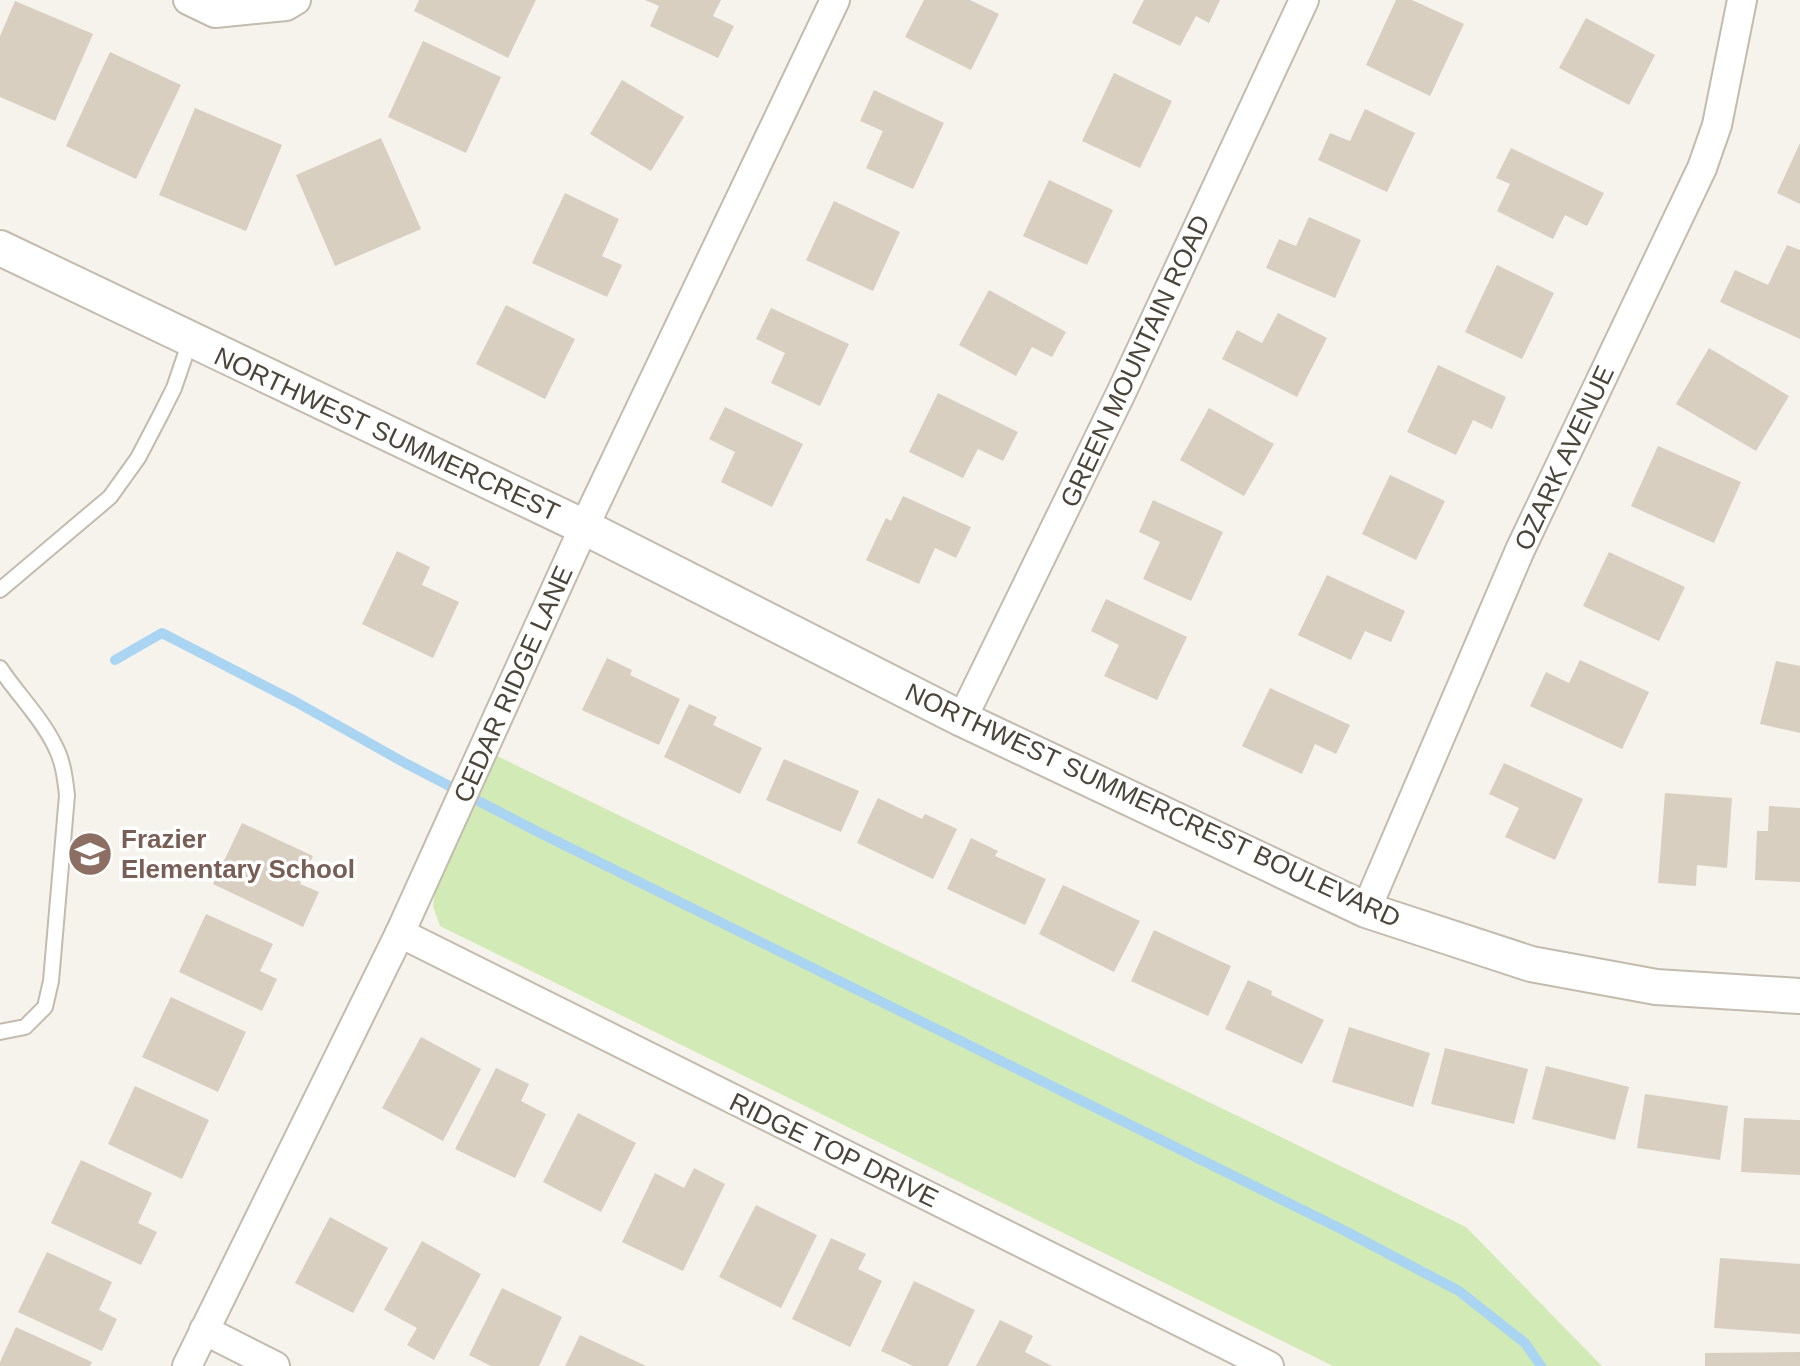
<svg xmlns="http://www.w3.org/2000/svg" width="1800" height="1366" font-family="Helvetica,sans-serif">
	<rect width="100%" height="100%" fill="#f6f3ec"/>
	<path fill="#d2eab5" d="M497 756 1466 1227 1602 1366H1333L440 926 433 906 436 883Z"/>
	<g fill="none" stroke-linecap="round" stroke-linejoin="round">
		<path stroke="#a9d4f2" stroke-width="10" d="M115 660 162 633 296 702 405 763 542 834 1345 1231 1459 1291 1525 1343 1541 1366"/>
	</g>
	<g fill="#d8cfc1">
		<path d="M419 0H536L508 58 414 11Z"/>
		<path d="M645 0H721L713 16 734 26 718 58 650 26 659 6Z"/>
		<path d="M924 0H970L999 14 971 70 905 37Z"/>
		<path d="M1144 0H1220L1209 23 1196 16 1180 46 1132 23Z"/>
		<path d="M1396 0H1412L1464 24 1430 96 1366 65Z"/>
		<path d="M15 1 93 34 55 121 0 97V36Z"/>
		<path d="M1586 18 1655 55 1629 105 1559 68Z"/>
		<path d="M423 41 501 77 466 153 388 117Z"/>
		<path d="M110 52 181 85 136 179 66 146Z"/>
		<path d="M1114 73 1172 101 1140 168 1082 141Z"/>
		<path d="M622 80 684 117 651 171 590 134Z"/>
		<path d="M874 90 944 123 913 189 866 168 883 131 860 121Z"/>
		<path d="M195 108 282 145 246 231 159 195Z"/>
		<path d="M1365 109 1415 133 1387 192 1318 160 1330 133 1350 141Z"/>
		<path d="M381 138 421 229 335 266 296 175Z"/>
		<path d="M1800 143V204L1777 193Z"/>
		<path d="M1511 148 1604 193 1587 226 1565 215 1553 239 1497 211 1510 184 1496 178Z"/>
		<path d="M1049 180 1113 210 1087 265 1023 236Z"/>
		<path d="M565 193 619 219 602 256 622 265 607 297 532 263Z"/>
		<path d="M834 201 900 232 873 291 806 260Z"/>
		<path d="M1309 217 1361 240 1335 298 1266 268 1279 239 1296 246Z"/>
		<path d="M1787 245 1800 250V339L1720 302 1735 270 1768 285Z"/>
		<path d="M1497 265 1554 293 1522 359 1465 332Z"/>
		<path d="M989 290 1066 332 1052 357 1032 347 1016 376 959 345Z"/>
		<path d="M506 305 575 339 545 399 476 364Z"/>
		<path d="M771 308 849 344 820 406 771 383 785 353 756 339Z"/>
		<path d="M1278 313 1327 338 1297 397 1222 359 1237 330 1262 343Z"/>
		<path d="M1709 348 1789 396 1756 451 1676 404Z"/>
		<path d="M1438 365 1506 397 1492 429 1473 420 1456 455 1407 432Z"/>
		<path d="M938 393 1018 432 1003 461 978 449 963 478 909 452Z"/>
		<path d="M725 407 803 444 772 507 721 482 735 452 709 439Z"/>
		<path d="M1209 408 1274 444 1244 496 1180 460Z"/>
		<path d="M1658 446 1741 482 1714 543 1631 506Z"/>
		<path d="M1390 475 1445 501 1416 560 1362 534Z"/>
		<path d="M903 496 971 527 956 558 935 548 919 584 866 560 886 518 891 521Z"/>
		<path d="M1153 500 1223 532 1191 601 1143 579 1160 542 1139 532Z"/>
		<path d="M397 551 430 567 422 585 459 602 433 658 362 624Z"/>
		<path d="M1609 552 1685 587 1659 641 1583 606Z"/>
		<path d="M1327 575 1405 611 1391 642 1365 631 1351 660 1298 635Z"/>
		<path d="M1106 599 1187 637 1157 700 1104 676 1119 645 1091 631Z"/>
		<path d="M607 658 632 670 630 675 680 699 659 745 582 710Z"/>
		<path d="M1580 660 1649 692 1622 749 1530 706 1546 672 1569 683Z"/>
		<path d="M1776 661 1800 666V733L1760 724Z"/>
		<path d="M1270 688 1350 725 1336 754 1315 744 1302 774 1242 746Z"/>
		<path d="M689 704 717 717 713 725 762 748 740 794 664 757Z"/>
		<path d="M784 759 859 791 841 832 766 800Z"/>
		<path d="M1504 763 1583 799 1555 860 1505 837 1519 808 1489 794Z"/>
		<path d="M1665 793 1732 798 1727 868 1697 865 1696 886 1658 883Z"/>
		<path d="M878 798 922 819 925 814 957 829 933 879 857 843Z"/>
		<path d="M1769 806 1800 808V882L1755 880 1757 831H1768Z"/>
		<path d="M242 823 313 856 300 884 319 892 303 927 213 884Z"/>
		<path d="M971 838 998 851 995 856 1046 879 1025 925 947 889Z"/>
		<path d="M1063 885 1140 921 1114 972 1039 934Z"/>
		<path d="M206 914 273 944 260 971 277 979 262 1011 179 972Z"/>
		<path d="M1154 930 1231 966 1208 1016 1131 981Z"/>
		<path d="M1248 980 1272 991 1271 995 1324 1020 1302 1064 1225 1029Z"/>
		<path d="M171 997 246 1032 218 1092 142 1057Z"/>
		<path d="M1349 1027 1430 1053 1413 1107 1332 1082Z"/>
		<path d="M421 1037 481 1069 443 1141 382 1108Z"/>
		<path d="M1445 1048 1528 1069 1514 1124 1431 1104Z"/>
		<path d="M1546 1066 1629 1087 1615 1140 1532 1119Z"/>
		<path d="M496 1068 529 1084 521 1101 546 1114 515 1178 455 1149Z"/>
		<path d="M135 1086 209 1120 182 1179 108 1144Z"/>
		<path d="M1645 1094 1728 1106 1720 1160 1637 1148Z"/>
		<path d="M578 1113 636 1143 601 1212 543 1182Z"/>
		<path d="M1744 1118 1800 1120V1175L1741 1172Z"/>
		<path d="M81 1160 152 1193 138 1223 157 1232 141 1265 51 1223Z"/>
		<path d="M694 1168 725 1184 683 1271 622 1242 655 1173 684 1188Z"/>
		<path d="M756 1205 817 1235 781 1308 719 1277Z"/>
		<path d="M330 1217 388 1248 353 1313 295 1283Z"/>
		<path d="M831 1238 866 1254 858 1269 882 1281 850 1347 792 1319Z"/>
		<path d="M422 1241 481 1274 434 1360 407 1345 417 1328 384 1310Z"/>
		<path d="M47 1252 112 1282 99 1310 117 1319 102 1351 18 1312Z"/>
		<path d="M1720 1258 1800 1264V1334L1714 1328Z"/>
		<path d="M914 1281 975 1310 948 1366H913L881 1351Z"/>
		<path d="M502 1288 562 1317 539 1366H491L469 1355Z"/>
		<path d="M1000 1320 1033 1336 1025 1352 1052 1366H976Z"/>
		<path d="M16 1327 92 1362 90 1366H0V1362Z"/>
		<path d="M580 1335 646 1366H565Z"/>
		<path d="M1800 1352V1366H1705V1353Z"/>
	</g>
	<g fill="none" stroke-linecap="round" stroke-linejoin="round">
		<g stroke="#c2bbae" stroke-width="18">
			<g id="service">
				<path d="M0 590 110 497 138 458 161 414 174 388 190 341"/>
				<path d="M0 668C17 694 41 717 55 746 63 761 65 778 67 795L51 981 45 1007 25 1027 0 1032"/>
			</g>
		</g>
		<g stroke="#c2bbae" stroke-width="32">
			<g id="minor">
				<path d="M188 0 215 13 286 6 296 0"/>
				<path d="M962 719 1122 391 1304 0"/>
				<path d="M1366 910 1520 550 1702 168 1717 125 1742 0"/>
				<path d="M400 933 1269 1366"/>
				<path d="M204 1330 275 1366"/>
				<path d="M187 1366 400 933 584 527 835 0"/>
			</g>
		</g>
		<g stroke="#c2bbae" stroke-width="38">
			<path id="tertiary" d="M0 248 584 527 962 719 1366 910 1531 964 1656 987 1800 996"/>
		</g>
		<use href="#service" stroke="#fff" stroke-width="14"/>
		<use href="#minor" stroke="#fff" stroke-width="28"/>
		<use href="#tertiary" stroke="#fff" stroke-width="34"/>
	</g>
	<defs>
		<g id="school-disc" transform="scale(2.3)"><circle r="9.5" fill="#8d6e63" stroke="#fff"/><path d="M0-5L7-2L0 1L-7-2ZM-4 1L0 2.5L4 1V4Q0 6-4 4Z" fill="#fff"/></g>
	</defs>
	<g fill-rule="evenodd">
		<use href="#school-disc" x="90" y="854"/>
	</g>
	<g text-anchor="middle" stroke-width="7" stroke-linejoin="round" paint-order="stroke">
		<g font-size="26" fill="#4b4439" stroke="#fff">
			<text transform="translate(1135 361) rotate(-65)" y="9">GREEN MOUNTAIN ROAD</text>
			<text transform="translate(387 434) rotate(25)" y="9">NORTHWEST SUMMERCREST</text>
			<text transform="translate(1564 458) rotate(-65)" y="9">OZARK AVENUE</text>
			<text transform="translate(513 684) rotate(-66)" y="9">CEDAR RIDGE LANE</text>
			<text transform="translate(1153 805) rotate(25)" y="9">NORTHWEST SUMMERCREST BOULEVARD</text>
			<text transform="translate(834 1150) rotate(26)" y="9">RIDGE TOP DRIVE</text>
		</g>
		<g font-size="26" font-weight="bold" fill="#785e54" stroke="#fff" text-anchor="start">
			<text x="121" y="848">Frazier<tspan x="121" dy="30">Elementary School</tspan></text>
		</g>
	</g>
</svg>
